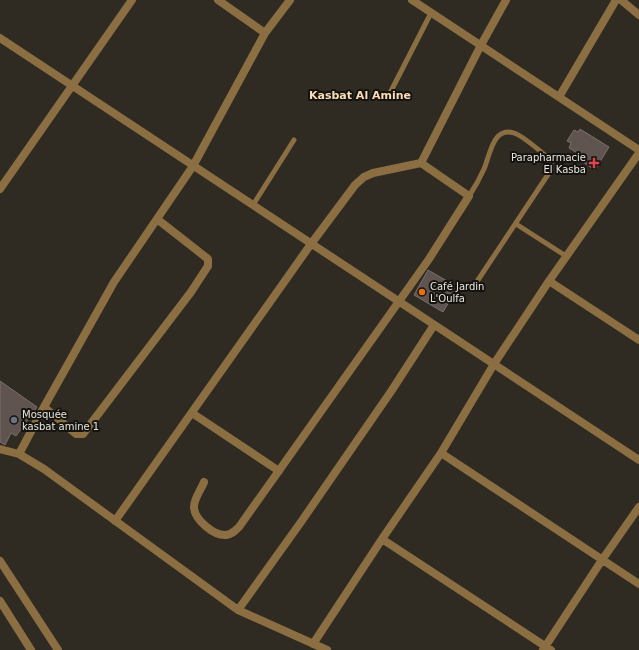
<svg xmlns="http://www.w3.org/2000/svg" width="639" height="650" font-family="'DejaVu Sans',sans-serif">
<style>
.building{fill:#605450;stroke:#7b6f6b}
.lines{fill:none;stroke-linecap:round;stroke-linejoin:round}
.lane{stroke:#8b6e41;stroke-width:5}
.street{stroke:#8b6e41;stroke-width:8}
.health-dot{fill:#e0444e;stroke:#15130f;stroke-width:1.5}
.food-dot{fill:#e8710a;stroke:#15130f;stroke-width:1.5}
.worship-dot{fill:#6b7280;stroke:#15130f;stroke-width:1.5}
.labels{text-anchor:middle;stroke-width:4;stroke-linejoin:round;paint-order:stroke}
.poi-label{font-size:10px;fill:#e8e5df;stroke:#15130f;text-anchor:start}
.neighbourhood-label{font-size:11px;font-weight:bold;fill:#faddb6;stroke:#15130f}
</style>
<rect width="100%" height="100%" fill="#2f2b22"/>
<path class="building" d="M580 129 609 147 595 170 577 158 579 154 569 148 571 143 567 141 574 130 578 132Z
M428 270 447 281 445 284 456 290 443 312 414 295Z
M0 381 37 407 16 436 11 433 5 445 0 442Z"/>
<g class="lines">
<path class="lane" d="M391 91 431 13
M469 196C475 187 480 178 484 169 490 155 493 126 514 133 523 136 539 150 547 157L551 162V170L478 280
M253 205 294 140
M516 224 566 256"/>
<path class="street" d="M218 0 265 33
M412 0 639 150
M621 0 639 15
M0 38 639 460
M559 97 616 0
M0 189 132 0
M549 281 639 340
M44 407 76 434H83L191 292 208 266V259L157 219
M192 413 279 471
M0 449 19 454 44 469 238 610 327 650
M441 453 639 584
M19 454 44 407 114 282 193 166 265 33 290 0
M204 482C201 490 193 500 194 508 195 520 214 536 226 535 232 534 235 531 239 527L429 259 469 196 421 163
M115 521 311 244 355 185 364 177 373 173 421 163 481 45 506 0
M382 539 551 650
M0 561 58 650
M0 601 31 650
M238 610 301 522 392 390 434 325
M313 644 382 539 441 453 494 364 549 281 639 153
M543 650 602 560 639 507"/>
</g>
<path class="health-dot" d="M592 157h4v4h4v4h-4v4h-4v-4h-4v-4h4z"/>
<circle class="food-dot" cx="422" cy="292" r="4"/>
<circle class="worship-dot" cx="14" cy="420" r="4"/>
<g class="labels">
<g class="poi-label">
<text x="586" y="161" text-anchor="end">Parapharmacie<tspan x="586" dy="12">El Kasba</tspan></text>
<text x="430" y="290">Café Jardin<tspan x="430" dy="12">L'Oulfa</tspan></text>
<text x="22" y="418">Mosquée<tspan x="22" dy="12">kasbat amine 1</tspan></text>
</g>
<g class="neighbourhood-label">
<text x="360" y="99">Kasbat Al Amine</text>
</g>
</g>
</svg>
